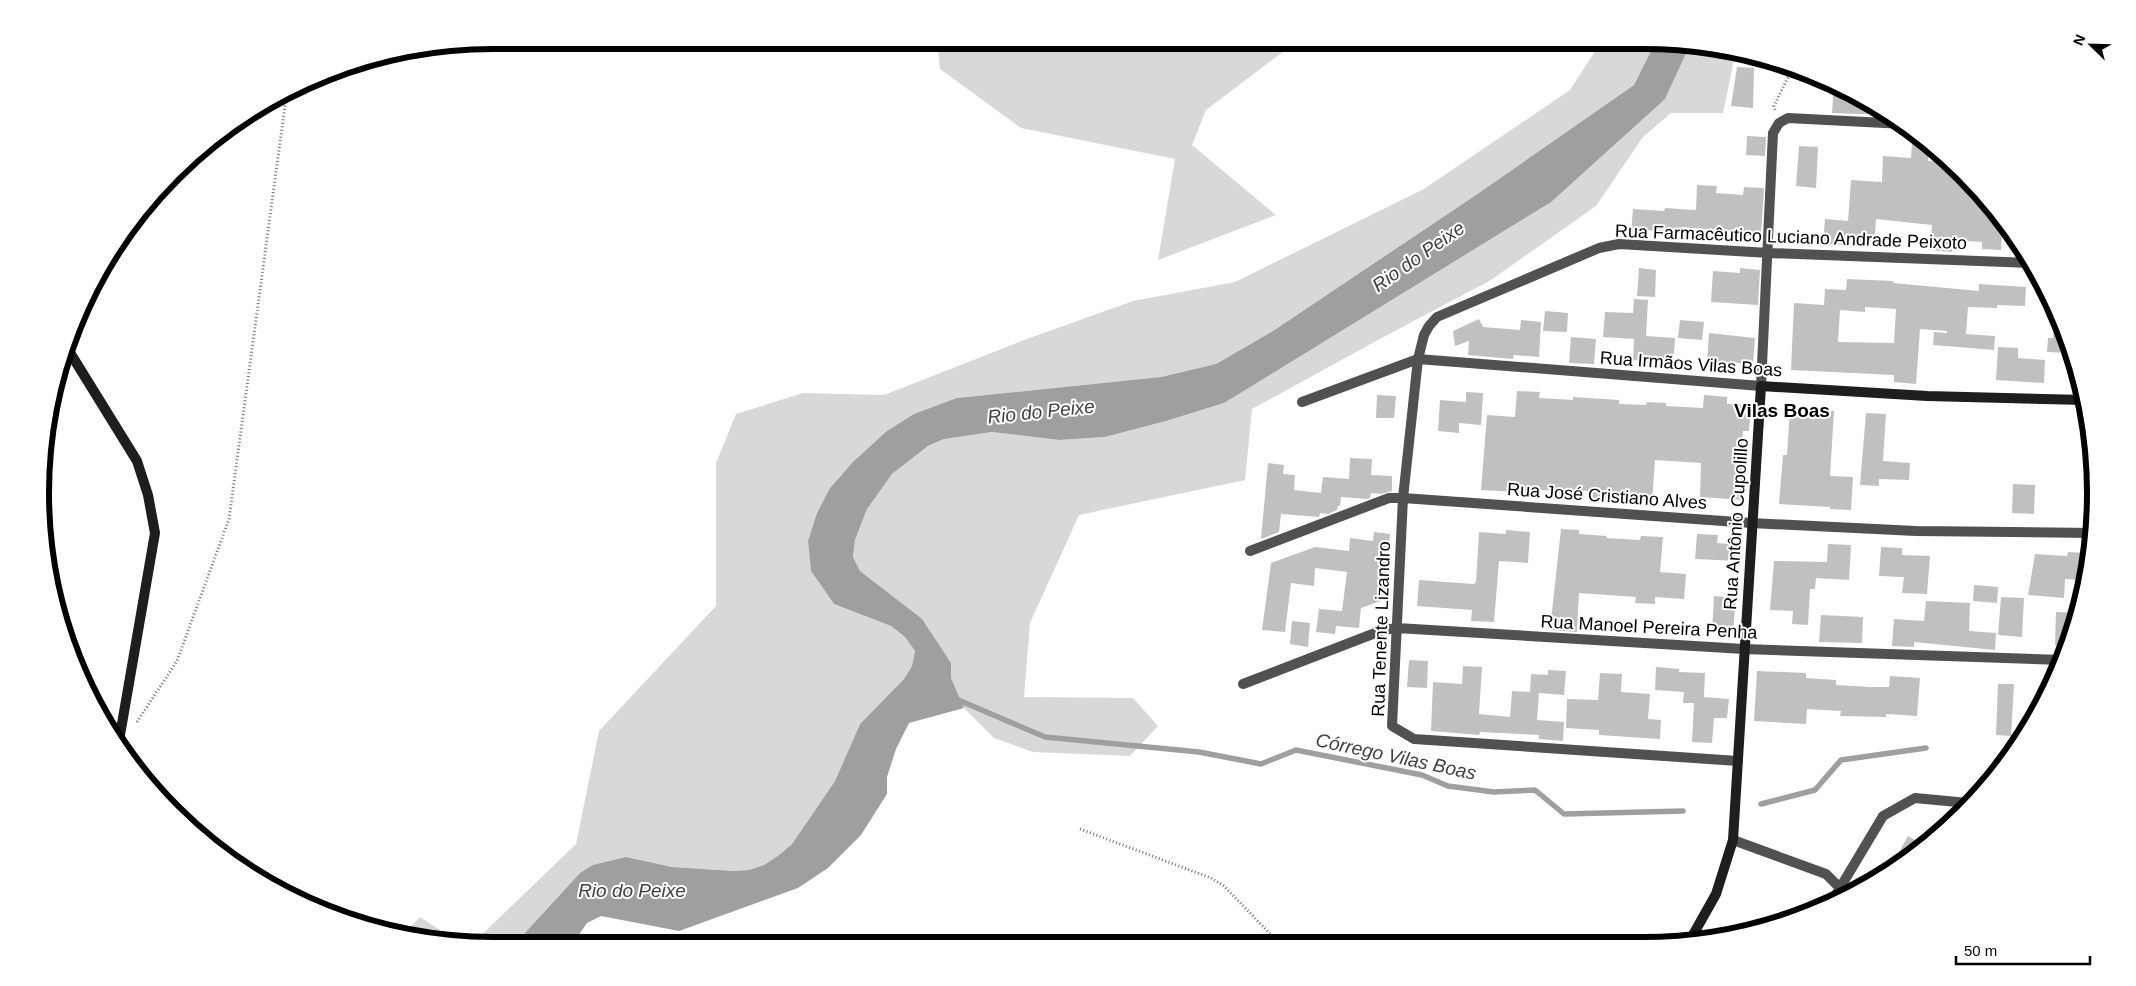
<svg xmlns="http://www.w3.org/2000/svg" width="2136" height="986" font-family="Helvetica,sans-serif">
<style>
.green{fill:#d8d8d8}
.water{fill:#9f9f9f}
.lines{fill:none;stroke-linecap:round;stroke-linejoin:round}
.stream{stroke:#9f9f9f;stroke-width:5.5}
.building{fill:#c0c0c0;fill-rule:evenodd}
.path{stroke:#737373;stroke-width:3;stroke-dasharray:1 2.5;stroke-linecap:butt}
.street{stroke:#515151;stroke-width:10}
.secondary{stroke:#1e1e1e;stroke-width:10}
.labels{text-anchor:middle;stroke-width:4;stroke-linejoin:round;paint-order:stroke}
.street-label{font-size:18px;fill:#000;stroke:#fff}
.water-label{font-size:19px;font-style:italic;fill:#404040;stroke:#fff}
.neighbourhood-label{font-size:19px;font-weight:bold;fill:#000;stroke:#fff}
.rim{fill:none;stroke:#000;stroke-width:6}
</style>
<rect width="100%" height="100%" fill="#fff"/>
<path class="green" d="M937 40H1294L1292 45 1206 110 1192 145 1276 215 1158 260 1175 159 1021 128 940 69Z
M1600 40 1656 41 1634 85 1476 195 1273 331 1216 364 1161 377 957 398 841 475 830 488 817 513 808 541 811 571 834 604 891 626 905 637 915 651 912 666 904 679 860 724 835 781 792 844 779 855 764 865 749 870 734 871 672 867 626 857 580 873 513 946 472 944 576 844 599 731 716 606V463L736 414 803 393 884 395 1027 339 1133 301 1235 282 1424 189 1570 90 1601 42Z
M1690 45 1736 50 1723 113H1671L1643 137 1596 206 1491 280 1378 340 1252 409 1245 480 1079 515 1030 623 1024 697 1133 698 1158 726 1130 756 1033 752 994 738 964 708 951 678V663L922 620 860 571 853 557 855 540 867 509 892 474 928 446 944 439 992 432 1059 440 1105 437 1166 421 1224 403 1665 99Z
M420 917 460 943 401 936Z"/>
<path class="water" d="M1656 41 1690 45 1665 99 1551 202 1224 403 1166 421 1105 437 1059 440 992 432 944 439 928 446 892 474 867 509 855 540 853 557 860 571 922 619 951 663V678L964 708 909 723 896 749 887 777V794L861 835 828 868 798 888 679 931 601 916 587 923 571 946H513L580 873 593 865 626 857 672 867 734 871 749 870 764 865 779 855 792 844 835 781 860 724 904 679 912 666 915 651 905 637 891 626 834 604 811 571 808 541 817 513 830 488 853 462 887 431 914 414 957 398 1161 377 1216 364 1273 331 1476 195 1634 85Z"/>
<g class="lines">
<path class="stream" d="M956 699 1045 737 1199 752 1261 764 1296 750 1422 775 1448 786 1494 792 1535 790 1564 814 1683 811
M1761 804 1815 790 1841 760 1926 748"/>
</g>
<path class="building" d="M1737 67 1754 68 1753 108 1731 106Z
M1834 84 1849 92 1893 115 1832 113Z
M1747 136 1766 137 1765 156 1746 155Z
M1912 143 1929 145 1928 161 1950 162 1963 172 2003 221 2001 250 1982 249V242L1952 240V252L1930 250 1932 225 1876 219 1874 246 1823 244 1825 219 1848 221 1851 180 1882 182 1883 156 1911 158Z
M1799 146 1818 147 1816 188 1796 186Z
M1697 185 1717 186 1716 193 1743 195 1744 187 1764 188 1761 234 1681 227V233L1646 230V233L1631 232 1633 209 1664 211 1665 208 1696 210Z
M1639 268 1656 270 1655 297 1637 296Z
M1740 268 1760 270 1758 305 1711 302 1713 271 1740 273Z
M1847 279 1894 281 1893 283 1979 291V284L2026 287 2025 306 1997 305V308L1968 307 1966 334 1995 336 1994 350 1933 345 1934 332 1947 333V331L1920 329 1916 384 1894 382V375L1791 370 1794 303 1824 305 1825 289 1846 290ZM1865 307 1896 309 1894 343 1838 342 1840 310 1865 312Z
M1634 299 1648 300 1646 336 1675 338 1673 366 1657 365V362L1633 360 1634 339 1603 337 1605 312 1633 313Z
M2055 307 2061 319 2072 353 2047 352 2048 338H2053Z
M1545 311 1568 313 1567 332 1543 331Z
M1479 319 1483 327 1520 330 1521 320 1541 322 1539 357 1514 355 1513 359 1468 355 1469 341 1455 346 1453 331Z
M1680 320 1704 322 1702 340 1678 338Z
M1709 333 1755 338 1753 364 1725 362V366L1707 365Z
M1571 337 1596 339 1594 364 1569 363Z
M1998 347 2018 348V358L2045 360 2044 383 1996 380Z
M1517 391 1540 392 1539 398 1573 400V397L1619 400V404L1646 405 1647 402 1666 403V406L1703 408 1704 395 1727 397V404L1751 405 1749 431H1743L1741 465H1746L1744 500 1700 497 1701 463 1655 460 1652 502 1591 499 1592 491 1533 490V493L1481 490 1487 415 1515 417Z
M1466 392 1483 393 1481 425 1459 423V433L1438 431 1440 400 1466 402Z
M1377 395 1396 396 1394 418H1376Z
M1790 409 1834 411 1830 476 1853 477 1851 510 1830 509V507L1779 504 1783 455H1787Z
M1866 413 1886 414 1883 461 1910 463 1909 480 1879 479V486L1860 485Z
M1350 458 1372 459 1371 475 1392 476V491L1381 494 1371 493 1370 498 1368 499 1341 497 1340 506H1338L1337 510 1328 514 1320 513 1319 517 1281 514 1279 532 1261 539 1268 463 1284 465 1283 474 1295 475 1294 490 1321 493 1323 477 1349 479Z
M2013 484 2035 485 2034 514 2012 513Z
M1561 529 1579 530V534L1607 536 1606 538 1640 540 1641 536 1663 537 1660 572 1686 574 1684 599 1655 597V604L1635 603 1636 597 1579 593 1577 632 1550 630Z
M1506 530 1530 532 1528 563 1499 561 1494 622 1471 621 1472 610 1417 606 1419 580 1474 584 1476 582 1479 532 1506 534Z
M1374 532 1390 534 1385 575 1389 573V598L1361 608 1359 628 1336 626 1335 634 1316 632 1319 609 1342 611 1347 572 1315 568 1314 586 1291 583 1285 632 1262 630 1271 563 1315 547 1349 551 1350 538 1373 541Z
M1697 534 1718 535 1717 543 1740 545 1739 561 1695 559Z
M1828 544 1851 545 1849 580 1816 578 1815 589H1810L1808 625 1792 624 1793 611 1770 610 1774 561 1827 562Z
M1881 547 1902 548V555L1930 556 1927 594 1902 593 1904 577 1879 576Z
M2068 552 2086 553 2084 580 2065 579 2064 598 2028 595 2035 554 2067 556Z
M1974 585 1998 587 1997 603 1973 601Z
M1714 596 1736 598 1733 633 1712 632Z
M2001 597 2024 598 2022 637 1998 635Z
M1926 601 1970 603 1969 631 1996 633 1995 650 1914 642V647L1892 646 1894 619 1924 621Z
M2056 612 2078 613 2068 646 2055 645Z
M1821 615 1863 617 1862 643 1819 642Z
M1292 621 1310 623 1308 647 1290 644Z
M1409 660 1428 661 1427 688 1407 687Z
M1463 666 1482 667 1479 714 1510 717 1512 691 1530 692 1531 674 1548 675V670L1566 671 1564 695 1539 693 1537 720 1564 722 1563 741 1539 739V735L1480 732 1479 735 1431 731 1433 682 1462 684Z
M1656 667 1679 669V672L1705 673 1704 697 1729 699 1727 718H1714L1712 743 1692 742 1694 703H1683L1684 692 1655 690Z
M1757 671 1806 673V678L1836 680V685L1870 687H1889L1890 676 1920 678 1917 716 1886 714V717L1840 716 1841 711 1807 709 1806 724 1754 721Z
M1600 673 1622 674 1621 692 1650 694 1648 719 1661 720 1660 739 1599 735V730L1566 728 1567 699 1598 700Z
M1998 684H2014L2011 736 1996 735Z
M1908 836 1926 846 1919 852 1889 870Z"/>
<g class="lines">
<path class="path" d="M1775 110 1774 106 1793 67
M137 722 177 661 229 519 287 91
M1080 829 1211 878 1224 886 1279 943"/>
<path class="street" d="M1302 402 1418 359 1761 386 1773 133 1779 123 1788 118 1904 124
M1250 551 1389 498H1403L1751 523 1916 531 2092 533
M1243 684 1383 630 1397 628 1744 649 2063 660
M1738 761 1414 739 1392 726 1403 498 1418 359 1424 335 1429 326 1437 317 1599 248 1619 244 1769 253 2031 263
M1733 840 1826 874 1840 888 1848 893
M1831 903 1883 816 1915 798 1968 803"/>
<path class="secondary" d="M69 351 137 461 148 495 155 533 119 741
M1689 942 1716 894 1733 840 1761 386 1927 396 2086 400"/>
</g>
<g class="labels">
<g class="street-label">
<text transform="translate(1791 237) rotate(2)" y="6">Rua Farmacêutico Luciano Andrade Peixoto</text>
<text transform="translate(1691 364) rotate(4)" y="6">Rua Irmãos Vilas Boas</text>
<text transform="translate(1607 496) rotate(4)" y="6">Rua José Cristiano Alves</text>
<text transform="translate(1736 524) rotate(-86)" y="6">Rua Antônio Cupolillo</text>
<text transform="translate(1649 627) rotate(3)" y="6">Rua Manoel Pereira Penha</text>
<text transform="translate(1381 629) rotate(-88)" y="6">Rua Tenente Lizandro</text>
</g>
<g class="water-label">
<text transform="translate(1418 256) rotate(-35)" y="7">Rio do Peixe</text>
<text transform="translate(1041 411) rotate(-6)" y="7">Rio do Peixe</text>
<text transform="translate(1396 756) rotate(12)" y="7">Córrego Vilas Boas</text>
<text x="632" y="897">Rio do Peixe</text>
</g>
<g class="neighbourhood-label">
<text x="1782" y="417">Vilas Boas</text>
</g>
</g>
<path d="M0 0H2136V986H0ZM493 49H1643A444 444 0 0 1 2087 493V493A444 444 0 0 1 1643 937H493A444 444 0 0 1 49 493V493A444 444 0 0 1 493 49Z" fill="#fff" fill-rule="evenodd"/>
<path class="rim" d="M493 49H1643A444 444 0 0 1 2087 493V493A444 444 0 0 1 1643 937H493A444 444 0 0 1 49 493V493A444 444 0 0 1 493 49Z"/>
<g transform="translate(2091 45) rotate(293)" stroke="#ffffff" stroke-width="4" paint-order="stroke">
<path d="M0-4L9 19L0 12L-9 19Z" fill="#000000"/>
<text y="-8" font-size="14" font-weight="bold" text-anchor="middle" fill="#000000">N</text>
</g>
<path d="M1956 956v8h134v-8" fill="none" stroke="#000000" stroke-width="2.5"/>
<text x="1964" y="956" font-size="15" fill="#000000" stroke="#ffffff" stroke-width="4" paint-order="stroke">50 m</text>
</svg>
